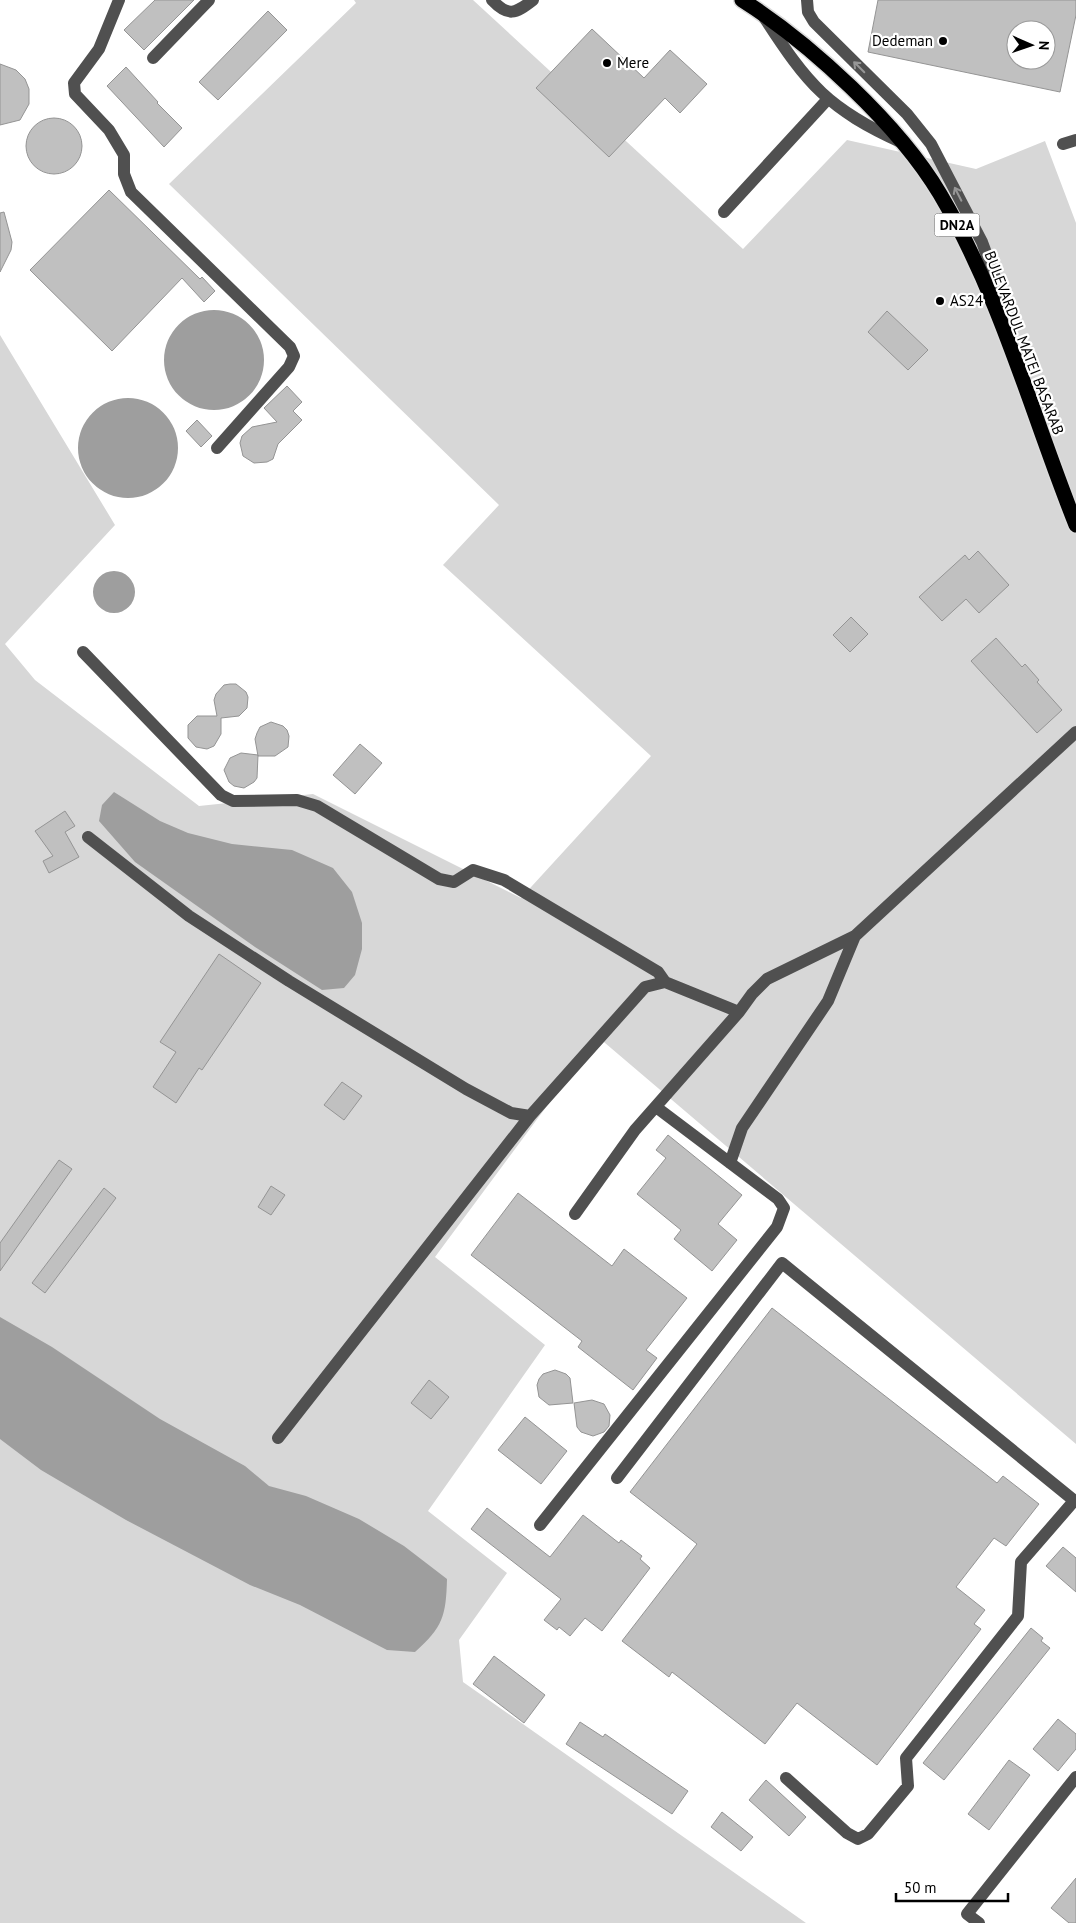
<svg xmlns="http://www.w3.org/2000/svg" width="1076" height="1923" font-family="'PT Sans',sans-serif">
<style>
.green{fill:#d7d7d7}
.water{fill:#9e9e9e}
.building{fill:#c0c0c0;stroke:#949494;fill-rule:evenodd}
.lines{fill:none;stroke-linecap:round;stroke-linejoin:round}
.highway-casing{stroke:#dbdbdb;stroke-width:18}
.minor{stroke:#505050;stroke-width:12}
.highway{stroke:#000;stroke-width:15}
.oneway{stroke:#969696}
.poi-dot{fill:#000;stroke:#fff;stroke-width:2}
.labels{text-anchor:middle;stroke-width:4.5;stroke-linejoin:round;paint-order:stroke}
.shield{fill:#fff;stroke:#4c4c4c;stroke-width:1}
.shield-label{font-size:14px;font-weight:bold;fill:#000}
.poi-label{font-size:15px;fill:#000;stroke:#fff;text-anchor:start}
.street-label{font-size:15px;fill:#000;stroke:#fff}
</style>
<rect width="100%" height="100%" fill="#fff"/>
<path class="green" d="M354 0H473L743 249 847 140 976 169 1045 141 1076 223V1444L598 1037 435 1257 545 1345 428 1511 507 1573 459 1640 463 1682 806 1923H0V335L115 525 5 644 35 680 199 806 313 794 521 898 651 756 443 565 499 505 169 184 356 3Z"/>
<path class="water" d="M164 360a50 50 0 1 1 100 0a50 50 0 1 1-100 0Z
M78 448a50 50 0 1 1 100 0a50 50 0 1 1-100 0Z
M93 592a21 21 0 1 1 42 0a21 21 0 1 1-42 0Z
M114 792 160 821 188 833 232 844 292 850 333 868 352 892 362 923V949L355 975 344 988 322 990 255 947 135 862 99 821 102 805Z
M0 1317 52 1347 160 1419 245 1466 269 1486 306 1496 359 1519 404 1546 447 1579C446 1616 443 1627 415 1652L387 1650 300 1605 250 1585 126 1520 41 1470 0 1439Z"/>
<path class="building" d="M155 0H194L144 50 124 30Z
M878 0H1076V15L1060 92 868 52ZM1016 30H1046V60H1016Z
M268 11 287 30 218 100 199 82Z
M592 29 644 78 670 50 707 84 680 113 665 98 609 157 536 88Z
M0 64 16 70 25 79 29 89V104L20 120 0 125Z
M126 67 158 102 157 103 182 128 164 147 107 86Z
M26 146a28 28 0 1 1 56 0a28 28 0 1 1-56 0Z
M109 190 200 279 202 277 215 291 204 302 182 278 112 351 30 270Z
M4 212 12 242 11 250 0 272V213Z
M887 311 928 350 908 370 868 332Z
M287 386 302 402 293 411 302 420 278 444 273 459 267 462 254 463 243 456 240 443 242 436 252 427 277 422 264 408Z
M197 420 212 436 201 447 186 431Z
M978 551 1009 585 979 613 966 599 942 621 919 597 965 555 969 560Z
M851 617 868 634 850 652 833 635Z
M996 638 1022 667 1025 664 1039 680 1037 682 1062 710 1037 733 971 661Z
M230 684H236L246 692 248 697 247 708 239 716 221 718V734L214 746 207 749 196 747 188 738V725L197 716H217L214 700 216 694 224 685Z
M271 722 283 726 287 730 289 736 288 747 275 756H258L255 739 257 733 260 727Z
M360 744 382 763 355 794 333 775Z
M241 753 258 755 257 778 254 782 244 788 234 786 229 782 224 770 230 758Z
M65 811 75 826 65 832 79 857 49 873 43 861 53 856 35 831Z
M219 954 261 983 202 1070 199 1068 176 1103 153 1087 176 1052 160 1042Z
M342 1082 362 1096 344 1120 324 1105Z
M668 1135 742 1195 718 1224 737 1240 712 1271 674 1239 681 1230 637 1194 666 1158 656 1150Z
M59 1160 72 1169 0 1271V1243Z
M271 1186 285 1195 271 1215 258 1207Z
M104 1188 116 1198 45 1293 32 1283Z
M518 1193 612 1266 624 1249 687 1298 646 1350 657 1358 633 1390 578 1347 582 1341 471 1255Z
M772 1308 997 1483 1003 1476 1039 1504 1006 1546 994 1538 956 1587 985 1610 974 1624 981 1629 877 1765 797 1703 765 1744 672 1672 669 1677 622 1641 697 1544 630 1492Z
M555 1370 566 1374 570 1378 573 1403 549 1405 539 1397 537 1385 539 1379 543 1374Z
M429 1380 449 1397 431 1419 411 1403Z
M592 1400 604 1404 610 1415 609 1426 604 1432 593 1436 581 1432 577 1427 574 1403Z
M525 1417 567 1451 541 1484 498 1450Z
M487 1508 550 1557 583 1515 619 1543 621 1540 642 1556 640 1559 650 1568 602 1631 585 1618 570 1636 559 1627 557 1630 544 1620 561 1599 471 1529Z
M1063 1547 1076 1558V1592L1046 1566Z
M1031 1628 1043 1638 1041 1641 1050 1648 944 1780 923 1763Z
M494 1656 545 1695 524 1723 473 1684Z
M1058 1719 1076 1734V1749L1058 1771 1033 1749Z
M580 1722 603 1737 605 1734 688 1791 672 1814 566 1744Z
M1009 1760 1030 1775 989 1830 968 1814Z
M766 1780 806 1817 789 1836 749 1800Z
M722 1812 753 1837 741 1851 711 1827Z
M1076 1878V1923H1069L1051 1908Z"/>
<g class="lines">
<g class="highway-casing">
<path id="highway" d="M742 0C810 43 899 125 940 194 1001 297 1032 415 1076 525"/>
</g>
<path class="minor" d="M119 0 99 49 74 83 75 94 109 130 124 155V174L131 192 290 347 294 356 289 367 217 448
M492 0C508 17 515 14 533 0
M807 0 808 12 814 22 907 114 931 144 982 242 996 280 999 309
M764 17C808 85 828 109 903 143
M153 58 209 0
M1063 144 1076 140
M724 212 827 100
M83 652 221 795 233 801 297 800 317 806 439 879 454 882 473 870 504 880 658 972 665 982
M88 837 189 916 289 981 466 1089 511 1113 530 1116
M730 1163 742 1128 828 1001 855 936
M575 1214 635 1130 739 1012 752 994 767 979 855 936 1076 732
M278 1438 530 1116 645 987 665 982 739 1012
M617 1478 782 1263 1076 1502
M540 1525 777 1227 784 1208 778 1199 656 1107
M786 1778 847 1833 858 1839 868 1834 908 1786 906 1758 1018 1616 1021 1562 1074 1501
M979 1923 967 1914 1076 1777"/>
<use href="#highway" class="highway"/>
</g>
<defs><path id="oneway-shaft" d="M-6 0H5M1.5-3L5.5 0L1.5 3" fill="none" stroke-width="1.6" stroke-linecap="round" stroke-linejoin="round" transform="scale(1.25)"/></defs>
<g class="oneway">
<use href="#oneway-shaft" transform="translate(859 67) rotate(-135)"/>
<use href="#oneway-shaft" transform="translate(958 194) rotate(-117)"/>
</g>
<g class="poi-dot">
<circle cx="943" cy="41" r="5"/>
<circle cx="607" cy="63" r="5"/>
<circle cx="940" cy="301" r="5"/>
</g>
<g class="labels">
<rect class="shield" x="934.5" y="213.5" width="45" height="23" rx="4"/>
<g class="shield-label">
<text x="957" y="230">DN2A</text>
</g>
<g class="poi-label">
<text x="933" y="46" text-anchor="end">Dedeman</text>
<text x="617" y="68">Mere</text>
<text x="950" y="306">AS24</text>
</g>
<g class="street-label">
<text transform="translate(1024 343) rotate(69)" y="5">BULEVARDUL MATEI BASARAB</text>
</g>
</g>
<g transform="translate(1031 45) rotate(92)"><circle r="24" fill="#ffffff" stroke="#999999"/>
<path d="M0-4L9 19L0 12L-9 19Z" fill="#000000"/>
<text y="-8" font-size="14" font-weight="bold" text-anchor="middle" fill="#000000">N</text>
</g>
<path d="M896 1893v8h112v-8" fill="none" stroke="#000000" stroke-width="2.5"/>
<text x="904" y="1893" font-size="15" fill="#000000" stroke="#ffffff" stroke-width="4" paint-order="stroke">50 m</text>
</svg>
